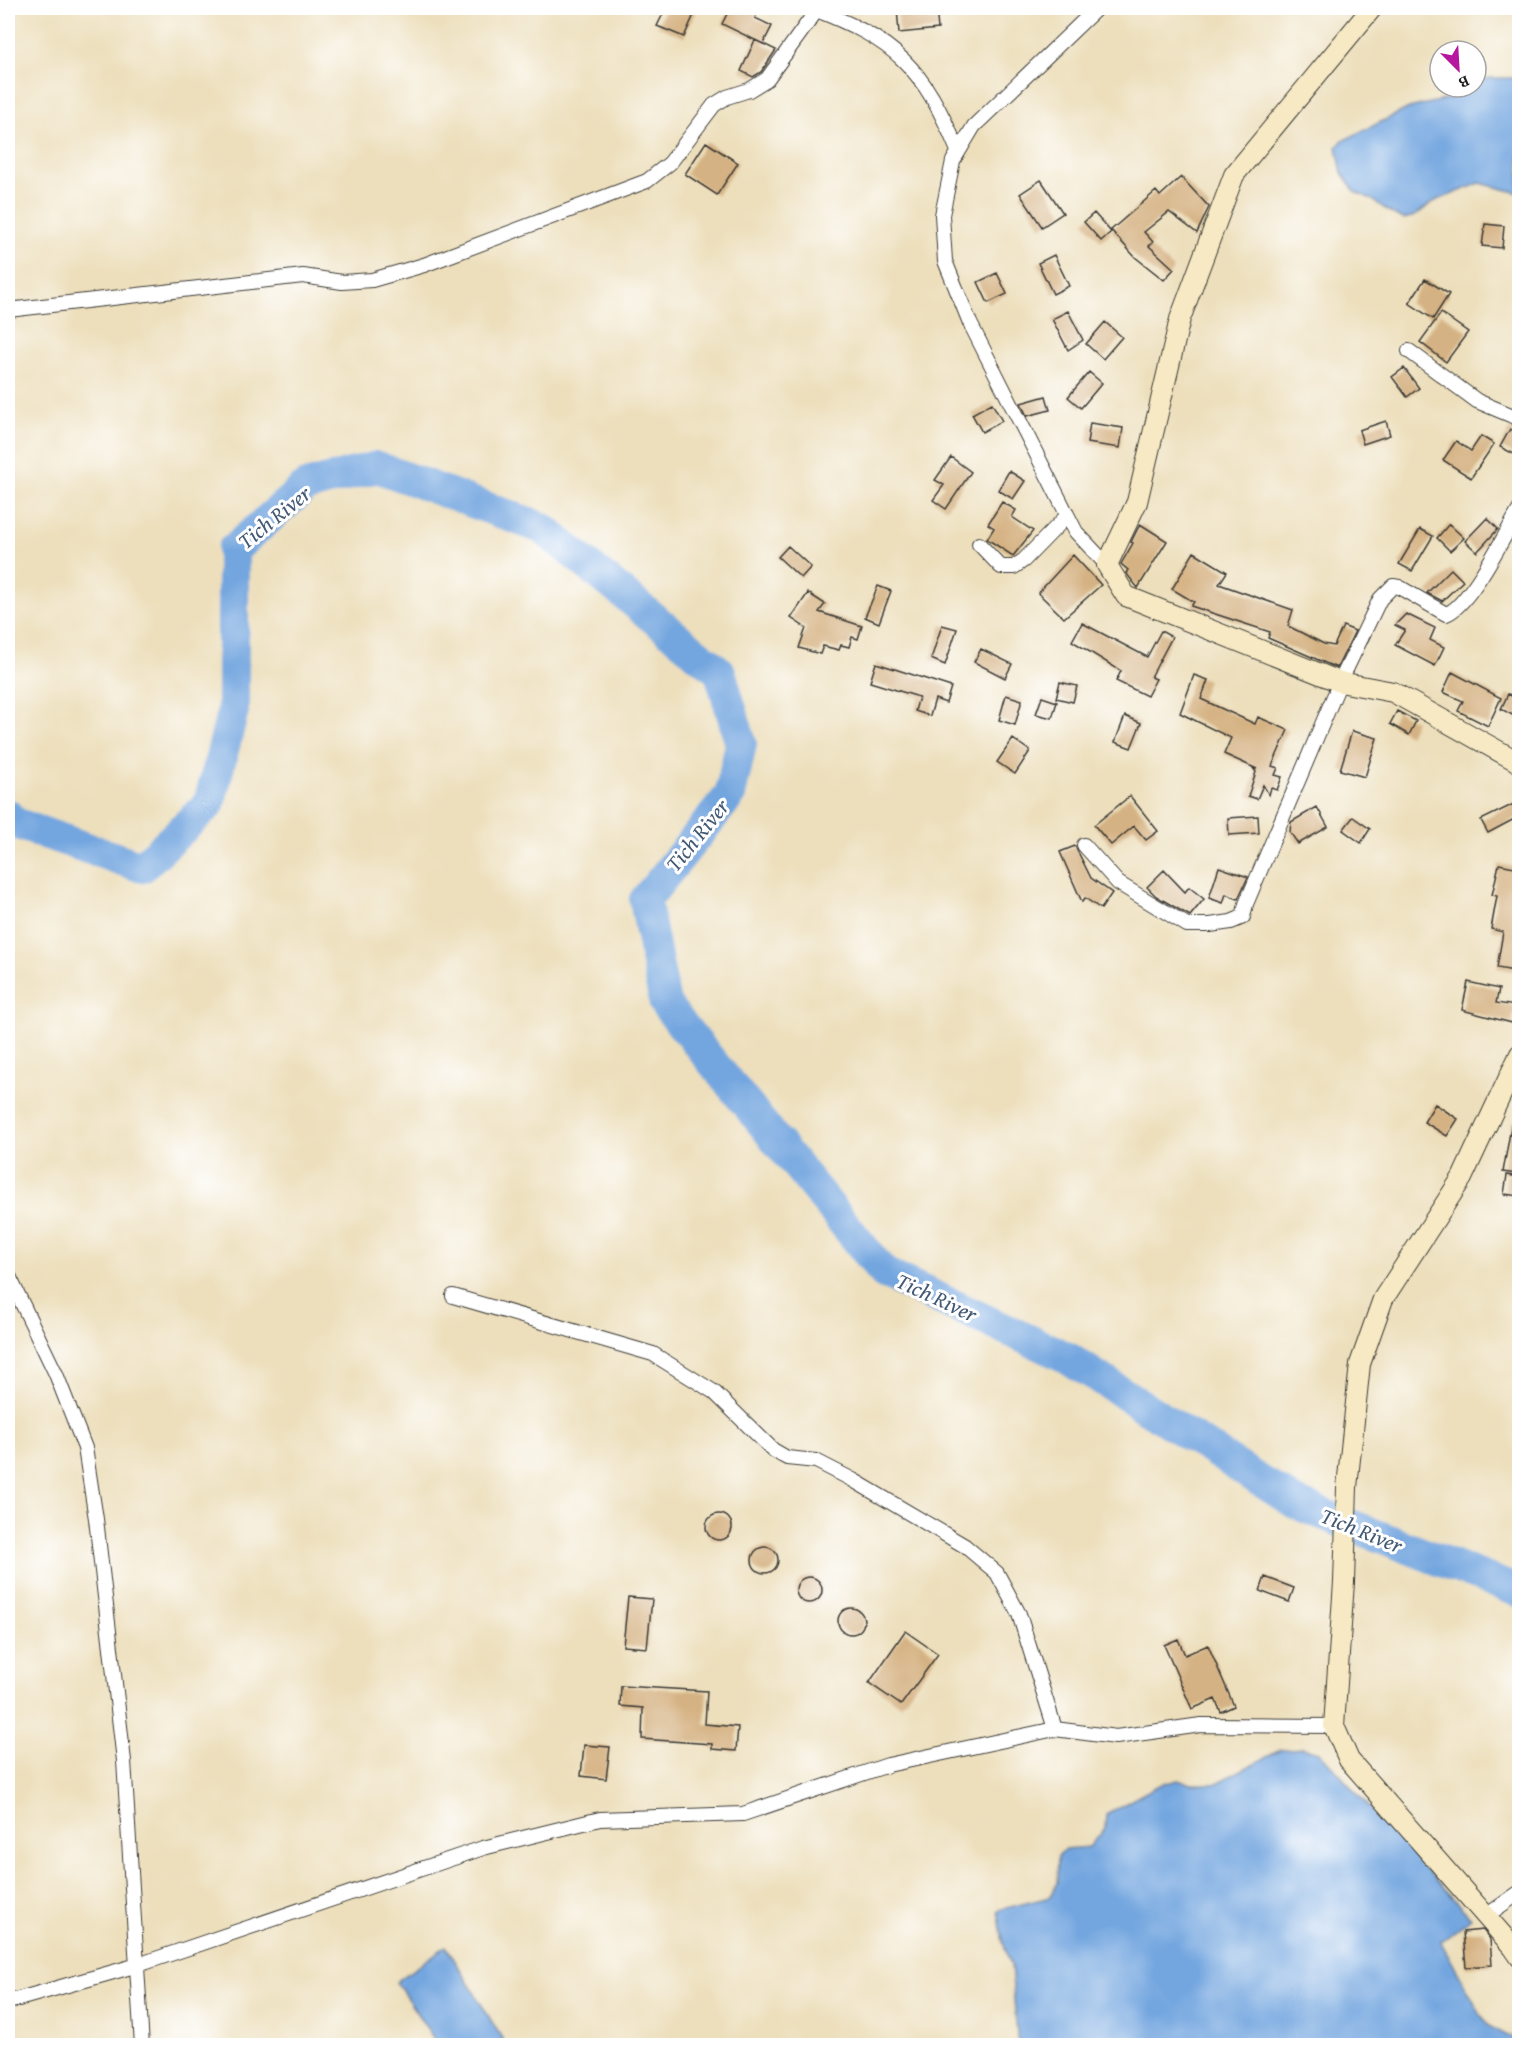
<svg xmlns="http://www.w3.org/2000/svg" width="1527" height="2053" font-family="'Gentium Book Plus',serif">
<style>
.water{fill:#73a6df;stroke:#48617e;stroke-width:1.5}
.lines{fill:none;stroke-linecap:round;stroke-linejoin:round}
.river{stroke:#73a6df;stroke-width:32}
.building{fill:#d5b283}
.street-casing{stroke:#3b3934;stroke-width:16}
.secondary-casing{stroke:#3b3934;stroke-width:22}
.street{stroke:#fff;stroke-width:14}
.secondary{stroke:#f6e9c3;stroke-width:20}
.labels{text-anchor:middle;stroke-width:6;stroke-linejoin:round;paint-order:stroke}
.water-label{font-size:22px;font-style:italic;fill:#435a74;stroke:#fff}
</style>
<rect width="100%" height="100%" fill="#fff"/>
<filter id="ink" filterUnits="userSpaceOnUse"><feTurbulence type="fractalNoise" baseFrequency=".0167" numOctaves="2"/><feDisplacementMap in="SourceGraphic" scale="12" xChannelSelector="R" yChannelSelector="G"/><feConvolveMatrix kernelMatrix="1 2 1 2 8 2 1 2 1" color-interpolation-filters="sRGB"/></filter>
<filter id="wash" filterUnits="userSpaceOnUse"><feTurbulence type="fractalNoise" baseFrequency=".008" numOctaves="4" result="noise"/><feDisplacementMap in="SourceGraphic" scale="24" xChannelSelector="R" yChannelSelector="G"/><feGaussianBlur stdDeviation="1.35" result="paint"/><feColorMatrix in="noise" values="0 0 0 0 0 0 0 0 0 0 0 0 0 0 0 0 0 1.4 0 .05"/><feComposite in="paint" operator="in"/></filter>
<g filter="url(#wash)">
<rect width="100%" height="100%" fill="#eddfbc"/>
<path class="water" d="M1490 78H1517L1516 94 1520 95 1519 193 1480 183 1433 202 1415 216 1404 219C1385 213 1375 197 1356 193L1342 173 1337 147 1342 141 1409 108 1451 98 1466 87H1476V81Z
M1302 1748 1319 1752 1471 1918 1441 1942 1487 2025 1514 2039 1519 2045H1018L1011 1965 1003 1942 998 1910 1050 1897 1057 1883 1058 1856 1065 1849 1089 1847 1105 1829 1106 1814 1159 1785 1178 1780 1191 1784H1215L1280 1750Z
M446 1946 506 2045H438L396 1982Z"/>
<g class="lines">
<path class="river" d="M8 815 12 822 142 867 209 804 233 711V550L306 486 377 467 542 528 720 672 741 744 730 795 645 900 665 1004 884 1273 1068 1358 1295 1503 1520 1592"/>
</g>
<g id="blocks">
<path class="building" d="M666 8H697L684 37 657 26Z
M730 8H760L755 18 772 26 763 44 722 24Z
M911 8H936L938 29 899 33 897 9Z
M755 40 776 50 761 72 753 77 741 71Z
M706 142 738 163 717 195 685 174Z
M1181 177 1209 207 1197 233 1169 212 1144 232 1153 242 1149 246 1174 269 1164 280 1135 257 1111 230 1156 191 1160 196Z
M1041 180 1063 213 1042 227 1020 194Z
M1094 213 1111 232 1101 241 1084 222Z
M1485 224 1504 226 1502 248 1482 246Z
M1054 255 1069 286 1053 294 1038 263Z
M997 273 1007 294 988 303 978 282Z
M1425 279 1449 294 1433 319 1409 303Z
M1068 311 1083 340 1068 350 1052 319Z
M1441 313 1468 332 1446 362 1420 342Z
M1105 322 1122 337 1103 359 1086 344Z
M1404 368 1419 388 1407 397 1392 377Z
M1089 372 1102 383 1081 408 1068 397Z
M1046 396 1050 410 1027 416 1021 403Z
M992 403 1002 421 982 432 972 414Z
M1386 421 1390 435 1363 444 1359 430Z
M1090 423 1123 428 1120 448 1087 443Z
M1510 429 1520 434V457L1500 447Z
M1481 436 1494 444 1471 478 1443 460 1456 441 1471 451Z
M951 457 971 472 946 509 933 500 944 485 935 480Z
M1009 471 1025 481 1013 499 998 490Z
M1002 502 1016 510 1012 517 1033 531 1013 556 987 539 994 528 988 524Z
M1487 518 1498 529 1477 552 1465 541Z
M1140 524 1167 541 1138 588 1126 573 1128 570 1121 564 1133 543 1131 542Z
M1449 524 1464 538 1450 551 1437 538Z
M1420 529 1433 536 1412 571 1399 564Z
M788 546 811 567 801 578 778 557Z
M1194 552 1227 572 1219 584 1293 610 1288 626 1324 644 1334 646 1343 626 1355 631 1337 668 1268 638 1270 632 1191 606 1194 602 1172 589Z
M1073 555 1101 585 1064 618 1038 593Z
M1451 569 1463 581 1442 601 1427 593Z
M878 586 891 591 879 623 865 617Z
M808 593 825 604 819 612 862 626 858 639 852 637 849 647 841 645 839 650 823 646 820 654 799 648 806 628 791 618Z
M1406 614 1435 628 1430 640 1444 647 1435 666 1395 645 1405 630 1395 625Z
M1082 623 1147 657 1161 631 1172 637 1151 677 1156 679 1147 696 1116 681 1121 671 1072 641Z
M942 625 957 629 945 665 931 659Z
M981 649 1012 664 1005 678 974 662Z
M876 663 951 687 946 703 935 699 930 716 915 711 919 697 870 682Z
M1452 672 1501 698 1488 726 1458 711 1463 701 1443 692Z
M1194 675 1208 680 1201 699 1255 724 1258 717 1288 730 1272 766 1278 768 1275 775 1282 777 1277 790 1271 788 1269 795 1263 785 1257 799 1248 796 1256 772 1253 768 1257 769 1224 754 1231 738 1180 713Z
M1060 682 1077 686 1073 702 1056 698Z
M1508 694 1520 700V719L1501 709Z
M1006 695 1022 700 1015 725 999 720Z
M1042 697 1057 702 1052 718 1036 714Z
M1397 711 1416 721 1409 735 1390 724Z
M1125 716 1141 723 1131 748 1115 742Z
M1352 731 1377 738 1365 777 1340 770Z
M1013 739 1030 751 1015 774 997 762Z
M1130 796 1158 831 1146 840 1134 826 1111 845 1094 825Z
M1520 801V816L1488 833 1481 820Z
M1317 807 1328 827 1298 844 1290 832 1291 822Z
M1258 816 1259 833 1229 835 1228 818Z
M1353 817 1370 829 1361 843 1343 830Z
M1075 846 1091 878 1112 893 1101 909 1085 898 1082 902 1060 852Z
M1499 864 1520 868V972L1497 968 1503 932 1491 929 1497 896 1492 895Z
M1219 867 1248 877 1238 899 1226 894 1223 903 1209 898Z
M1164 870 1185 892 1189 887 1204 899 1190 916 1156 896 1147 887Z
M1468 982 1499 989 1496 1003 1516 1006 1512 1023 1462 1010Z
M1435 1104 1458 1119 1447 1136 1424 1122Z
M1512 1121H1520L1517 1174 1503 1172Z
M1507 1175 1520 1177V1196L1504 1194Z
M706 1527a13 13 0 1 1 26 0a13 13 0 1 1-26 0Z
M752 1560a13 13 0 1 1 26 0a13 13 0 1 1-26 0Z
M1265 1577 1294 1588 1289 1602 1260 1591Z
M796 1590a13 13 0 1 1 26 0a13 13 0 1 1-26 0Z
M628 1597 652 1599 647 1648 623 1646Z
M838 1621a13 13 0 1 1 26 0a13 13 0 1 1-26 0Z
M905 1631 938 1654 901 1705 869 1683Z
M1178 1639 1185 1655 1208 1645 1234 1706 1221 1712 1215 1699 1192 1709 1164 1645Z
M621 1686 707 1691 705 1724 738 1727 736 1751 712 1749V1744L642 1739 643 1708 620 1706Z
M584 1745 610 1747 606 1779 581 1776Z
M1483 1930 1490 1939 1492 1965 1466 1967 1463 1932Z"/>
</g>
</g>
<g filter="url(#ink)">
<use href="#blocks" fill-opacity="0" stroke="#3b3934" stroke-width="1.5"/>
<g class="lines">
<g class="street-casing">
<path id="street" d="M811 8C896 40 923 67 958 151
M1097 8 974 126 953 161 942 215 945 261 970 323 1076 532 1107 565
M8 310 303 276 342 282 372 280 424 265 647 181 670 163 714 105 727 97 749 90 767 79 817 10
M1409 351 1477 401 1520 419
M979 544 1001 567H1014L1024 560 1067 516
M1084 845 1118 883 1187 925H1210L1231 922 1243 917 1246 904 1340 682 1380 599 1393 586 1399 587 1446 614C1469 607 1506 532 1520 509
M8 1274 56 1374 85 1448 96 1519 124 1761 142 2046
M453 1296 653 1354 714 1392 773 1450 787 1458 816 1461 853 1480 965 1546 997 1573 1019 1614 1055 1729
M1486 1916 1520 1892
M8 2002 138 1965 483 1848 600 1819 743 1814 888 1765 1055 1729 1116 1737 1201 1725 1334 1726"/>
</g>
<g class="secondary-casing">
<path id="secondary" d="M1372 8 1234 175 1180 319 1137 502 1107 565 1126 596 1340 682 1393 692 1520 763
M1520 1054 1462 1178 1383 1299 1360 1364 1347 1487 1344 1582 1334 1726 1349 1760 1513 1947 1520 1957"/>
</g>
<use href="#street" class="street"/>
<use href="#secondary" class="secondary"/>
</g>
</g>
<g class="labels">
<g class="water-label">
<text transform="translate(274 517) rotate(-39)" y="8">Tich River</text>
<text transform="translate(697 835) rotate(-51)" y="8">Tich River</text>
<text transform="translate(937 1297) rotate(25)" y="8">Tich River</text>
<text transform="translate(1362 1530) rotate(22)" y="8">Tich River</text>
</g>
</g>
<rect width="1527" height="2053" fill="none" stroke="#fff" stroke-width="30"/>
<g transform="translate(1458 69) rotate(156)"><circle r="28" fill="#ffffff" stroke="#a4a4a4" stroke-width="1.5"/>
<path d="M0-4.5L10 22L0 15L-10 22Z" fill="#b5179e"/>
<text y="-9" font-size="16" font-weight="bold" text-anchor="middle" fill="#1c1c1c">B</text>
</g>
</svg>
